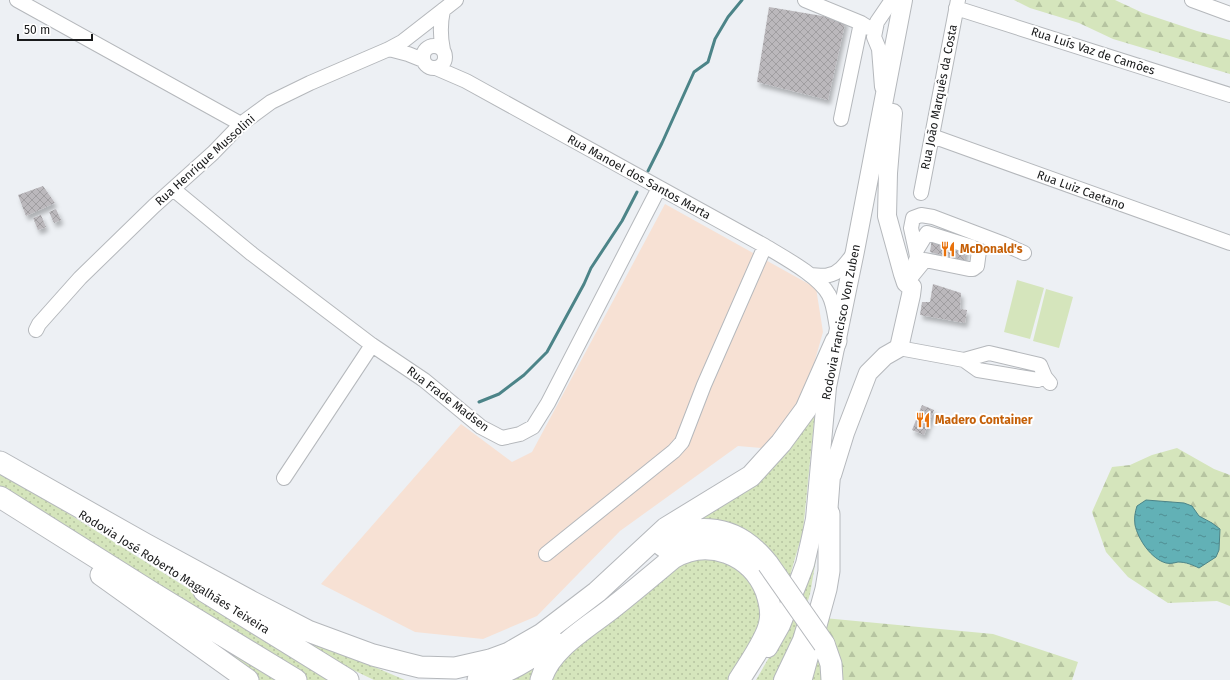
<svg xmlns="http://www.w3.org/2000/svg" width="1230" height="680" font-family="'Fira Sans',sans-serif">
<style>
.industrial{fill:#f7e1d4}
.grass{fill:url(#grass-dots)}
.forest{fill:url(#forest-firs)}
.garden{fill:#d5e5bc}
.water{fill:url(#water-ripples);stroke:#4c8488}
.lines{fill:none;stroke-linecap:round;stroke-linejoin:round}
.stream{stroke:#4c8488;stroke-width:3}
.building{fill:url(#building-cross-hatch);filter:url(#shadow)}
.minor-casing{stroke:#b5b8bc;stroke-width:16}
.major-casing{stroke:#b5b8bc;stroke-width:20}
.highway-casing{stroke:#b5b8bc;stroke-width:23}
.minor{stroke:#fff;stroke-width:14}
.major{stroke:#fff;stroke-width:18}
.highway{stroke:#fff;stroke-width:21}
.highway-bridge-casing{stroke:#b5b8bc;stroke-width:23;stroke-linecap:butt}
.highway-bridge{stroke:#fff;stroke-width:21}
.labels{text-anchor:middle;stroke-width:4;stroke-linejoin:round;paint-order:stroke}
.street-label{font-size:12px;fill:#191a1b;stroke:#fff}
.food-label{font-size:12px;font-weight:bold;fill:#c56008;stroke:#fff;text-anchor:start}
</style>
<defs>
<pattern id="grass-dots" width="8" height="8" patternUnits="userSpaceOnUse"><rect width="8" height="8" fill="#d5e5bc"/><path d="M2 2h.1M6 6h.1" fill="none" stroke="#b6c4a1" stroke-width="1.8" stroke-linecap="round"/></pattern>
<pattern id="forest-firs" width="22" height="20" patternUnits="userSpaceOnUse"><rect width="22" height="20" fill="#d5e5bc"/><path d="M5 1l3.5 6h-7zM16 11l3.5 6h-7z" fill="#b6c4a1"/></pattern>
<pattern id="water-ripples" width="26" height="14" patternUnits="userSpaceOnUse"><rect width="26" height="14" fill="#62b1b6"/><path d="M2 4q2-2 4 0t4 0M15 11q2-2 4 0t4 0" fill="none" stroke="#508f93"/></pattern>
<pattern id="building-cross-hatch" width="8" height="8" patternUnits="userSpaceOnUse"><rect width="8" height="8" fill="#bbb8bc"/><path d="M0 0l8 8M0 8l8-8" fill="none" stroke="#a09ea1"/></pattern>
<filter id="shadow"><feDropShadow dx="2.5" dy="4.5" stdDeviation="2" flood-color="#0004"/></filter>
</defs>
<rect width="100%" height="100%" fill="#edf0f4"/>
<path class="industrial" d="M665 204 816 288 823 332 803 402 771 449 738 446 620 531 537 616 483 639 415 632 321 584 461 424 512 462 532 452Z"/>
<path class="grass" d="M815 412 803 531 789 579 691 518Z
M0 471 311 665 337 680H307L266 655 0 489Z
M819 542 810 594 798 632 775 680H756L782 635Z
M714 554 752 576 765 616 730 680H548L553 667 680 560Z
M277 624 330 648 405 680H374L347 667 314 647Z
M206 637 273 679 284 680H256Z
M815 646 826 680H806Z
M547 653 536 680H500Z"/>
<path class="forest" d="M1014 0H1115L1143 13 1197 31 1230 40V74L1113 39 1079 23 1030 8Z
M1177 448 1214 469 1230 475V606L1217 601 1168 603 1128 577 1106 552 1092 512 1112 467 1130 465 1152 455Z
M824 618 993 634 1078 662 1072 680H837L820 625Z"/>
<path class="garden" d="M1017 280 1044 288 1030 339 1004 332Z
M1046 289 1073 297 1059 348 1033 341Z"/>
<path class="water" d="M1146 500 1184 503 1192 506 1199 516 1212 523 1220 529 1219 550 1216 557 1199 568C1193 565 1186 562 1178 562 1174 563 1170 564 1166 563 1151 559 1138 539 1135 525 1134 518 1135 512 1137 506Z"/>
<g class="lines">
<path class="stream" d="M648 171 662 143 694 72 708 62 715 39 728 17 742 0
M479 402 499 394 524 375 547 352 584 284 591 268 622 221 637 192"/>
</g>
<path class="building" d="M769 7 846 20 828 100 757 82Z
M43 186 55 203 26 216 18 195Z
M56 209 61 220 54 223 49 212Z
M41 215 46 227 38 230 33 218Z
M932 238 967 246 964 261 930 252Z
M933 284 961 293 960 309 967 310 965 323 920 315 922 302H930Z
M922 405 934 410 924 435 912 430Z"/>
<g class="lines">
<g class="minor-casing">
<path id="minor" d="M17 0 241 124
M805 0 861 23 869 28
M1192 0 1230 14
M956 8 1230 95
M443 10C440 24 440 36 443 50
M423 57a11 11 0 1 1 22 0a11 11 0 1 1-22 0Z
M389 49 408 54 423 60
M436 68 466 81 765 246C783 257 819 276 829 295 834 304 835 318 837 328
M882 87 879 49 874 37 877 22 892 0
M841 119 861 23
M932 136 1230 243
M173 189 252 254 372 345 424 380 481 427 502 438 520 434 533 427 548 403 659 188
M921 193 958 0
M916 251 911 228 913 218 921 215 933 217 1004 244 1024 253
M903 270 909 273 912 271 917 257 916 251 927 233 972 247 979 251 977 266 973 269H969L925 260 912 276 904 277
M810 275C816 275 824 277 829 275 841 273 848 260 855 252
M36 330 39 324 80 278 154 206 213 153 241 124 271 102 310 83 389 49 402 42 456 0
M899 348 964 360 989 353 1040 365 1045 377 1050 383
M964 360 978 370 1038 380 1045 377
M284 478 372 345
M546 554 674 451 682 442 704 385 765 246"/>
</g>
<g class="major-casing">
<path id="major" d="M832 475 845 433 868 373 885 356 899 348 911 295 912 287 906 283 903 274 887 216 888 173 893 113
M827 528 832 462
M768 648 781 625 799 580 805 564 810 542 815 519 827 387 855 251 903 0
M783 680 802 640 808 620"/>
</g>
<g class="highway-casing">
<path id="highway" d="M0 462 145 544 252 602 308 631 373 655 404 663 420 667 455 668 490 660 509 653 542 634 597 592 666 528 751 476 781 443 806 409 836 341
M0 497 151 592 296 680
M663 546C689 521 730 526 755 550 760 554 764 559 768 564
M101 575 248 680
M204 591 348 680
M824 644 831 664 832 680
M478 680C507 674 530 660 553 641
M541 680C550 647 591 626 616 605 635 590 654 574 673 558 708 537 751 554 766 591 769 600 772 611 770 621 768 638 748 665 739 680
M801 680 826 589 829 571V514"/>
</g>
<use href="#minor" class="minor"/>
<use href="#major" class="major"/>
<use href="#highway" class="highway"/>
<g class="highway-bridge-casing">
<path id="highway-bridge" d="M768 564 824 644"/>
</g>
<use href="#highway-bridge" class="highway-bridge"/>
</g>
<defs>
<g id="restaurant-bare" transform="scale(1.2)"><path d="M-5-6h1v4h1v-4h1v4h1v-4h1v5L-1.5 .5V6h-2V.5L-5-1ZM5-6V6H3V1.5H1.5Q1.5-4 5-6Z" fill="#e8710a" stroke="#fff" stroke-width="2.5" paint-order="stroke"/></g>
</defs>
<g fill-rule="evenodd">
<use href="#restaurant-bare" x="948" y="249"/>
<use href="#restaurant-bare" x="923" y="420"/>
</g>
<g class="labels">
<g class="street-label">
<text transform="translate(1093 51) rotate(18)" y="4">Rua Luís Vaz de Camões</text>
<text transform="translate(939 97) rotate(-79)" y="4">Rua João Marquês da Costa</text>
<text transform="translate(205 160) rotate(-42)" y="4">Rua Henrique Mussolini</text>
<text transform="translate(639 177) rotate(29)" y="4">Rua Manoel dos Santos Marta</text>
<text transform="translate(1081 190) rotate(20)" y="4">Rua Luiz Caetano</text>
<text transform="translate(841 322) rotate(-79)" y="4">Rodovia Francisco Von Zuben</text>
<text transform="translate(448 399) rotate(37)" y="4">Rua Frade Madsen</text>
<text transform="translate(174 572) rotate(32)" y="4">Rodovia José Roberto Magalhães Teixeira</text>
</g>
<g class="food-label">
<text x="960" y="253">McDonald's</text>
<text x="935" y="424">Madero Container</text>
</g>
</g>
<path d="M18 34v6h74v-6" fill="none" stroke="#191a1b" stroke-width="2"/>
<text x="24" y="34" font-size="12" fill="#191a1b" stroke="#ffffff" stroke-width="3" paint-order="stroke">50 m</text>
</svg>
